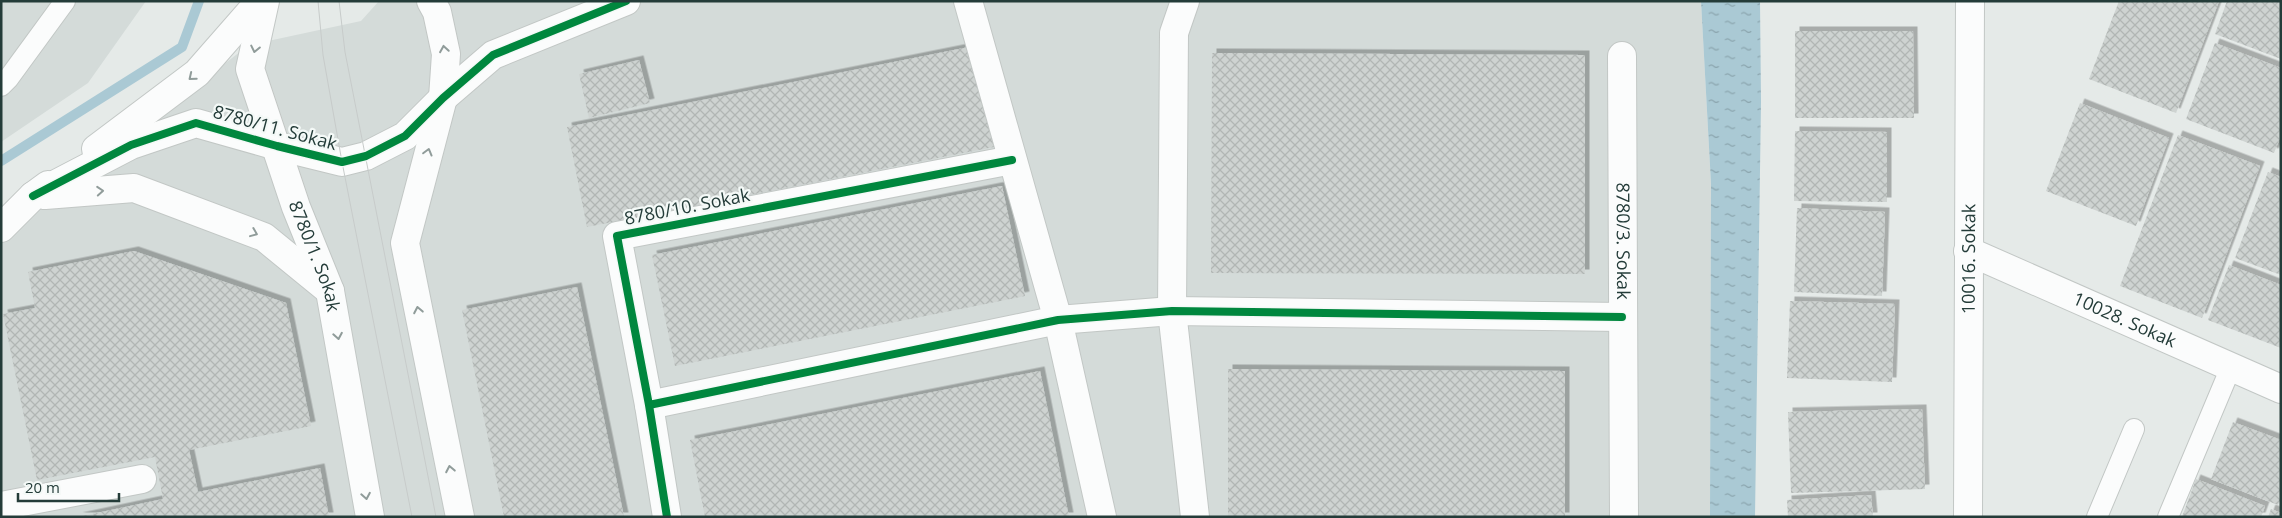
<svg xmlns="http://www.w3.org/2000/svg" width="2282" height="518" font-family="'Open Sans',sans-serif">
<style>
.built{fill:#d4dbd9}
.water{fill:url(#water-ripples)}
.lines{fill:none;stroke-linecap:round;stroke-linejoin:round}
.stream{stroke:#aac9d4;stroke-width:10}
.building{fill:url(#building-cross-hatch);filter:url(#shadow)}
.service-casing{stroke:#c2c7c5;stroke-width:22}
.minor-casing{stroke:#c2c7c5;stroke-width:30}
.tertiary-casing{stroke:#c2c7c5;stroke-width:30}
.service{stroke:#fbfcfc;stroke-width:20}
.minor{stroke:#fbfcfc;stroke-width:28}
.tertiary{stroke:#fbfcfc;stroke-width:28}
.tram{stroke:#c7cbca;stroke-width:1}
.cycleway-casing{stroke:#f4f9f7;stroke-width:11}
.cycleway{stroke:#00873e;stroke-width:8}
.oneway{stroke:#909c9a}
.labels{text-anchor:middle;stroke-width:4.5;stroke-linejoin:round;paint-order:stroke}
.street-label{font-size:18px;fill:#243c39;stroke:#f4f9f7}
</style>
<defs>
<pattern id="water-ripples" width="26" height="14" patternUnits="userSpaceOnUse" patternTransform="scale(1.25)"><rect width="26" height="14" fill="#aac9d4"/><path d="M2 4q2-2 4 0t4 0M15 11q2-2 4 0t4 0" fill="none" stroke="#8aa4ad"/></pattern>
<pattern id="building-cross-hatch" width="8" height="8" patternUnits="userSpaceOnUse" patternTransform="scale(1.25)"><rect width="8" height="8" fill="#ced3d1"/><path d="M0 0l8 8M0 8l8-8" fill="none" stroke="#b1b6b4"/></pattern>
<filter id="shadow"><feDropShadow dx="4.5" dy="-4.5" stdDeviation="0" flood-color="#0004"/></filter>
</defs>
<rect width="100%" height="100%" fill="#e5eae8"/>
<path class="built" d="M1 1H146L88 83 1 142Z
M379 1H1701L1711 184 1710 517H1V235L249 45 361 21Z"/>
<path class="water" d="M1701 1H1760L1761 102 1755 517H1710L1711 184Z"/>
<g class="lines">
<path class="stream" d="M1 161 182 47 199 1"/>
</g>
<path class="building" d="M2119 1H2219L2176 113 2089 79Z
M2227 1H2281V59L2215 34Z
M1795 31H1913L1914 118H1795Z
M2215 43 2281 68V135L2274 153 2186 119Z
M974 46 994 147 587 227 567 127Z
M1212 53 1585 55V274L1211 273Z
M639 60 650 103 589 118 579 74Z
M2080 103 2169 138 2136 226 2046 191Z
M1795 131 1887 132V202L1794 201Z
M2178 135 2260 166 2202 318 2120 286Z
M2268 172 2281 177V275L2235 258Z
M1002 186 1025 296 675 366 652 255Z
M1797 208 1885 212 1882 296 1794 292Z
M134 251 286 303 311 426 189 450 198 492 320 468 329 517H78L163 499 155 457 37 480 3 314 35 308 28 272Z
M2229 265 2281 285V348L2208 320Z
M577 287 624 517H504L462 310Z
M1790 301 1895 304 1892 382 1787 378Z
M1228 369 1565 371V517H1228Z
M1040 371 1069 517H705L690 440Z
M1922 409 1925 489 1791 493 1788 412Z
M2233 422 2281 440V499L2278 505 2211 479Z
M2196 479 2265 506 2261 517H2182Z
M1871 495 1873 517H1788L1787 500Z
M2271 509 2281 513V517H2268Z"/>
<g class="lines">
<g class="service-casing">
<path id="service" d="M1 86 8 79 65 1
M2097 517 2134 429
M2168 517 2231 367"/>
</g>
<g class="minor-casing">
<g id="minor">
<path d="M968 1 1058 320 1102 517"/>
<path d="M1185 1 1174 33 1172 311 1195 517"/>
<path id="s1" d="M1622 56 1624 517"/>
<path d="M96 149 197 73 260 1"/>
<path d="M45 195 134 188 264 237 330 291"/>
<path d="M33 196 131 145 196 123 277 146 342 162 366 156 405 136 443 98 493 55 626 1"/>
<path d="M1 228 33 196 48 185"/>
<path id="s2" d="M1968 251 2281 389"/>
<path d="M649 405 1058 320 1172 311 1622 317"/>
<path d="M1 506 142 479"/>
<path d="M667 517 649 405 617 236 1012 160"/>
<path id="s3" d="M1968 517 1970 1"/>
</g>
</g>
<g class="tertiary-casing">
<g id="tertiary">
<path id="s4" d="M265 1 250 69 296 207 330 291 370 517"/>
<path d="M431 1 437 12 446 54 443 98 405 243 460 517"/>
</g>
</g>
<use href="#service" class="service"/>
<use href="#minor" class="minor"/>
<use href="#tertiary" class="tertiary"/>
<path class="tram" d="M318 1 323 55 342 162 412 517
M339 1 345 52 436 517"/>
<g class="cycleway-casing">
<path id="cycleway" d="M33 196 131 145 196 123 277 146 342 162 366 156 405 136 443 98 493 55 626 1
M649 405 1058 320 1172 311 1622 317
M667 517 649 405 617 236 1012 160"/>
</g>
<use href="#cycleway" class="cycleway"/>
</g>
<defs><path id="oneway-chevron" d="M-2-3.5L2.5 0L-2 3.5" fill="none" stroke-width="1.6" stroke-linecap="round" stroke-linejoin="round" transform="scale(1.25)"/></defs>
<g class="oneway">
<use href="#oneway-chevron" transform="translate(255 49) rotate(102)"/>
<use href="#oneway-chevron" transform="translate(444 49) rotate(-99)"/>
<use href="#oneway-chevron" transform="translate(192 77) rotate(141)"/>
<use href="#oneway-chevron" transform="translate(428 152) rotate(-75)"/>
<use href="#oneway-chevron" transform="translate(100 191) rotate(-4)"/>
<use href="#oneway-chevron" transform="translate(254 233) rotate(22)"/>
<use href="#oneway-chevron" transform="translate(418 310) rotate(-101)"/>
<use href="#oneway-chevron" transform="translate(338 336) rotate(80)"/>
<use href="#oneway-chevron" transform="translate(450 469) rotate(-101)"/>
<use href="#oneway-chevron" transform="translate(366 496) rotate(80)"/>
</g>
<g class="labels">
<g class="street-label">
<text transform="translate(275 128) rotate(15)" y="6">8780/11. Sokak</text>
<text transform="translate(687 207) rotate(-11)" y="6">8780/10. Sokak</text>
<text dy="6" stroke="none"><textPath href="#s1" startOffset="185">8780/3. Sokak</textPath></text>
<text dy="6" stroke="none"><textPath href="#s4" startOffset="268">8780/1. Sokak</textPath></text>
<text dy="6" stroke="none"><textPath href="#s3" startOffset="258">10016. Sokak</textPath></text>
<text dy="6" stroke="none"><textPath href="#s2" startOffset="171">10028. Sokak</textPath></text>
</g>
</g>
<rect width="2282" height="518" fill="none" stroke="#243c39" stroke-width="5"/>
<path d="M18 493v8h101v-8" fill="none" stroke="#243c39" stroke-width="2.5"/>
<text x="25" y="493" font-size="15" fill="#243c39" stroke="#f4f9f7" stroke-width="4" paint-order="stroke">20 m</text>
</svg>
